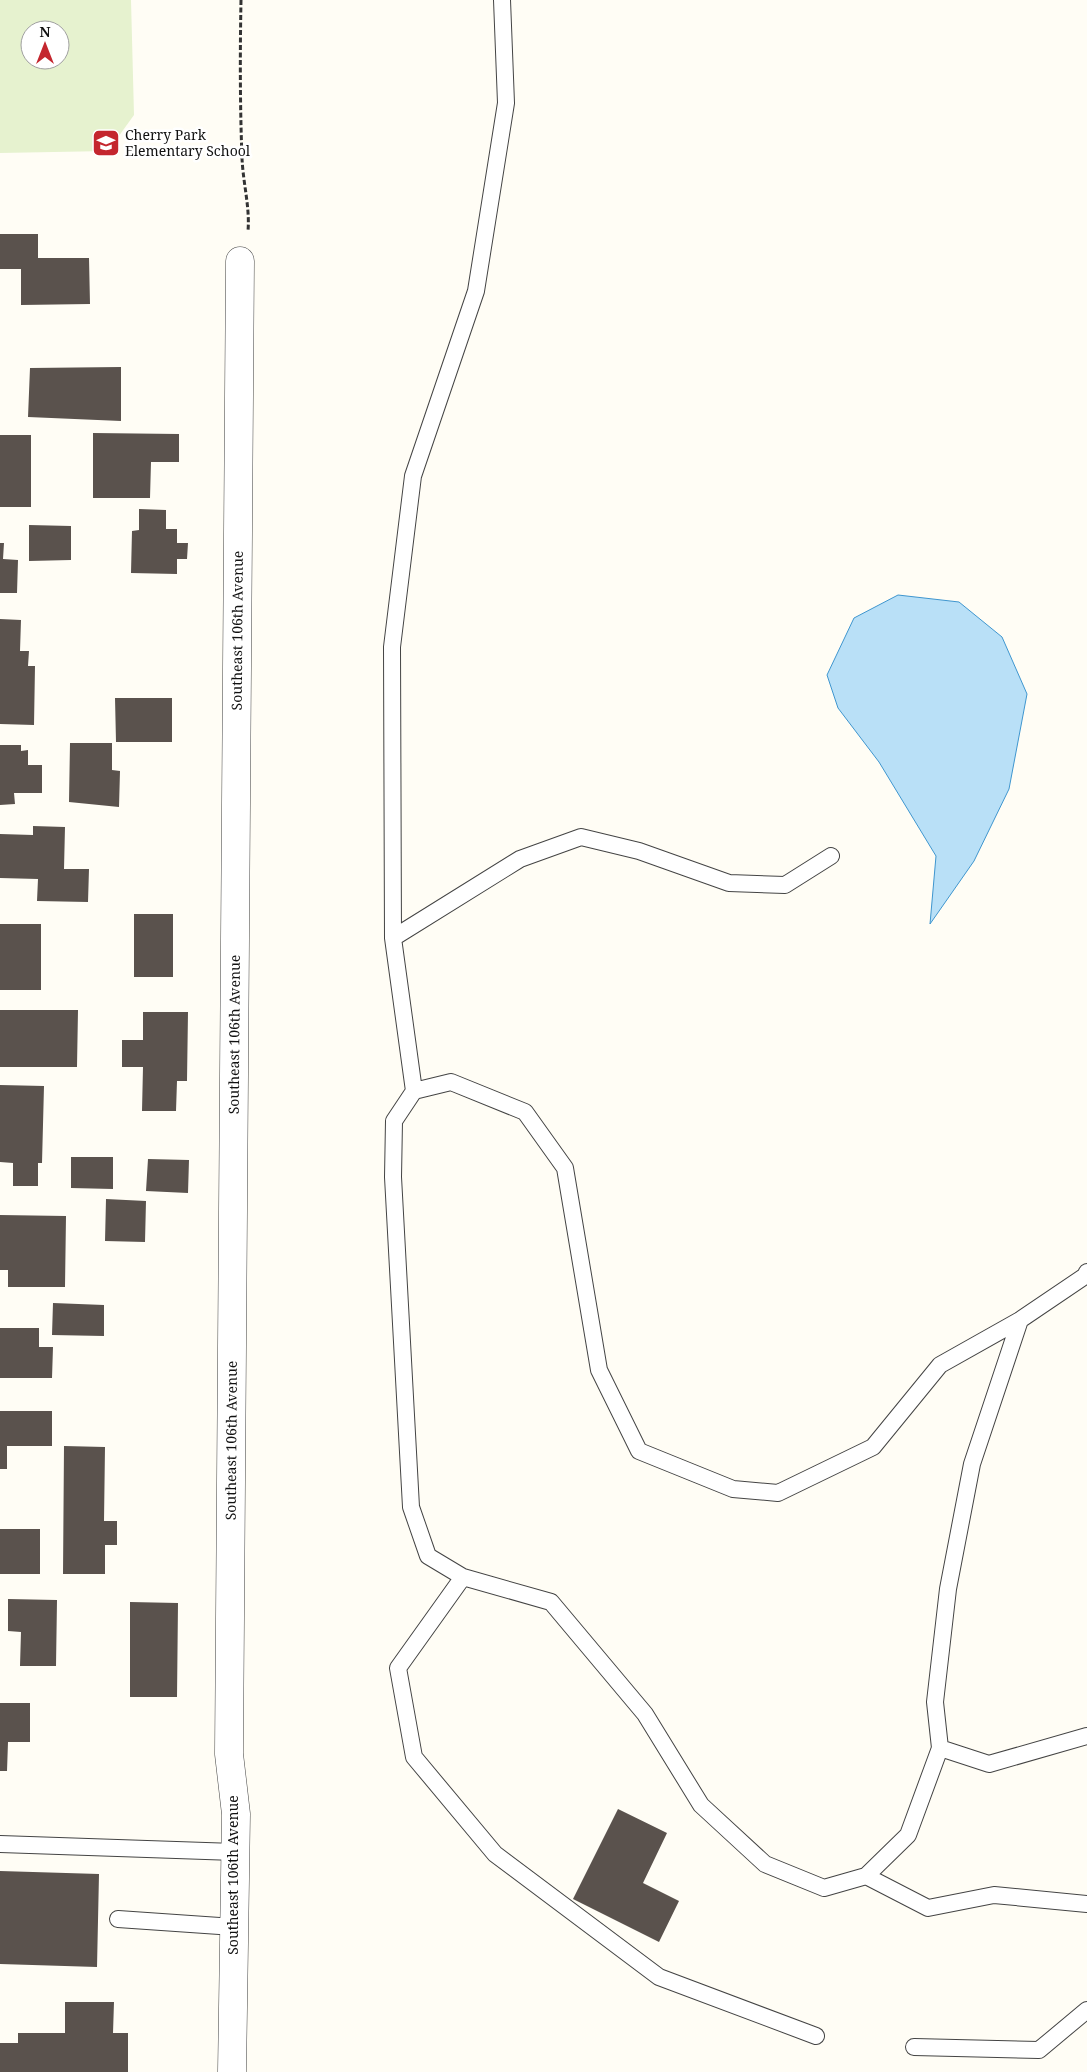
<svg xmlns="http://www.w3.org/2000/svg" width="1087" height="2072" font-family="'Noto Serif',serif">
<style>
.pitch{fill:#e6f2cf;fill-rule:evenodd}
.water{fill:#b9e0f7;stroke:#3f96cf}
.building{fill:#5a524d}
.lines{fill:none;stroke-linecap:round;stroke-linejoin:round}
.lane-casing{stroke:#444;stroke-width:18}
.street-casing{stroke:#444;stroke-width:29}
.path{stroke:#333;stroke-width:3;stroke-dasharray:5 2.5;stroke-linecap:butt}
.lane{stroke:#fff;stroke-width:16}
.street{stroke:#fff;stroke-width:28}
.labels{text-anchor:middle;stroke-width:5;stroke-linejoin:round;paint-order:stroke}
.poi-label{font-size:14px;fill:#111;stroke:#fff;text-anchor:start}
.street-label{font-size:14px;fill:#111;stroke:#fff}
</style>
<rect width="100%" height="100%" fill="#fffdf5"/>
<path class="pitch" d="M0 0H131L134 115 108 151 0 153ZM30 30H60V60H30Z"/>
<path class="water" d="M898 595 959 602 1002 637 1027 694 1009 789 974 861 930 924 936 856 879 762 838 708 827 675 854 618Z"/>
<path class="building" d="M0 234H38V258H89L90 304 21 305V269H0Z
M121 367V421L28 417 30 368Z
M93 433 179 434V462H151L150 498H93Z
M0 435H31V507H0Z
M139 509 166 510V529H177V543H188L187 559H177V574L131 573 132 531 139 530Z
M29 525 71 526V560L29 561Z
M0 543H4L3 559 18 560 17 593H0Z
M0 619 21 620 20 651H29L28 666H35L34 725 0 724Z
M115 698H172V742H116Z
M70 743H112V770L120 771 119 807 69 802Z
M0 745H21V751L28 750V765H42V793H14L15 804 0 805Z
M33 826 65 827 64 869H89L88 902 37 901 38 879 0 878V834L33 835Z
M134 914H173V977H134Z
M0 924H41V990H0Z
M0 1010H78L77 1067H0Z
M143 1012H188L187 1081H177L176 1111H142L143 1067H122V1040H143Z
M0 1085 44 1086 42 1163H38V1186H13V1163L0 1162Z
M71 1157H113V1189L71 1188Z
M148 1159 189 1160 188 1193 146 1191Z
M106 1199 146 1201 145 1242 105 1241Z
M0 1215 66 1216 65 1287H8V1270H0Z
M53 1303 104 1305V1336L52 1335Z
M0 1328H39V1347H53L52 1378H0Z
M0 1411H52V1446H7V1469H0Z
M64 1446 105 1447 104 1521H117V1545H105V1574H63Z
M0 1529H40V1574H0Z
M8 1599 57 1600 56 1666H20L21 1632 8 1631Z
M130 1602 178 1603 177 1697H130Z
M0 1703H30V1742H8L7 1771H0Z
M618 1809 667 1833 643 1883 679 1901 659 1942 573 1899Z
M0 1871 99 1874 97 1967 0 1964Z
M65 2002H114L113 2033H128V2072H0V2043H18V2033H65Z"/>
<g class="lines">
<g class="lane-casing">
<path id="lane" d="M393 938 520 859 581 837 639 851 729 883 785 885 831 856
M414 1091 393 938 392 647 413 476 476 291 506 103 502 0
M1020 1320 972 1464 948 1589 935 1702 940 1748 989 1764 1087 1736
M463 1577 398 1668 414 1757 495 1854 659 1977 816 2036
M940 1748 908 1835 866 1876 824 1888 765 1864 701 1805 645 1714 551 1602 463 1577 428 1556 411 1507 393 1177 394 1121 414 1091 451 1082 525 1112 565 1168 599 1370 639 1451 733 1489 778 1493 873 1447 940 1365 1020 1320 1085 1276 1087 1272
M0 1844 235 1852
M866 1876 928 1908 994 1895 1087 1904
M118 1919 234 1927
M914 2047 1039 2050 1087 2010"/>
</g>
<g class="street-casing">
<g id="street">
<path id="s1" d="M232 2072 236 1814 229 1754 240 261"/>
</g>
</g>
<path class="path" d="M241 0C240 53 240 106 242 158 243 183 250 207 248 231"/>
<use href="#lane" class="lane"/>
<use href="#street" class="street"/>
</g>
<defs>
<g id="school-square" transform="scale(1.4375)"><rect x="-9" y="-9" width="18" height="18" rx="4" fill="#c4262e" stroke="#fff"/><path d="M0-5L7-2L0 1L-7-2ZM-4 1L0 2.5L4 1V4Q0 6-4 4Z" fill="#fff"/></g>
</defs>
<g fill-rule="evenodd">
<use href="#school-square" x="106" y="143"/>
</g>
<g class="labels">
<g class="poi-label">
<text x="125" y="140">Cherry Park<tspan x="125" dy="16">Elementary School</tspan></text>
</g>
<g class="street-label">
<text dy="5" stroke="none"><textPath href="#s1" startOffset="1442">Southeast 106th Avenue</textPath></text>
<text dy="5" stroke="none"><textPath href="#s1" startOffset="1038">Southeast 106th Avenue</textPath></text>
<text dy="5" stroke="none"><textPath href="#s1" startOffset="632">Southeast 106th Avenue</textPath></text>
<text transform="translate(233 1875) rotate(-90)" y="5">Southeast 106th Avenue</text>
</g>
</g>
<g transform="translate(45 45)"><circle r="24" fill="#ffffff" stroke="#a0a0a0"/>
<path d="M0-4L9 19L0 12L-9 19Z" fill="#c4262e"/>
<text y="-8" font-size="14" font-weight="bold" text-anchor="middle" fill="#111111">N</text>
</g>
</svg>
